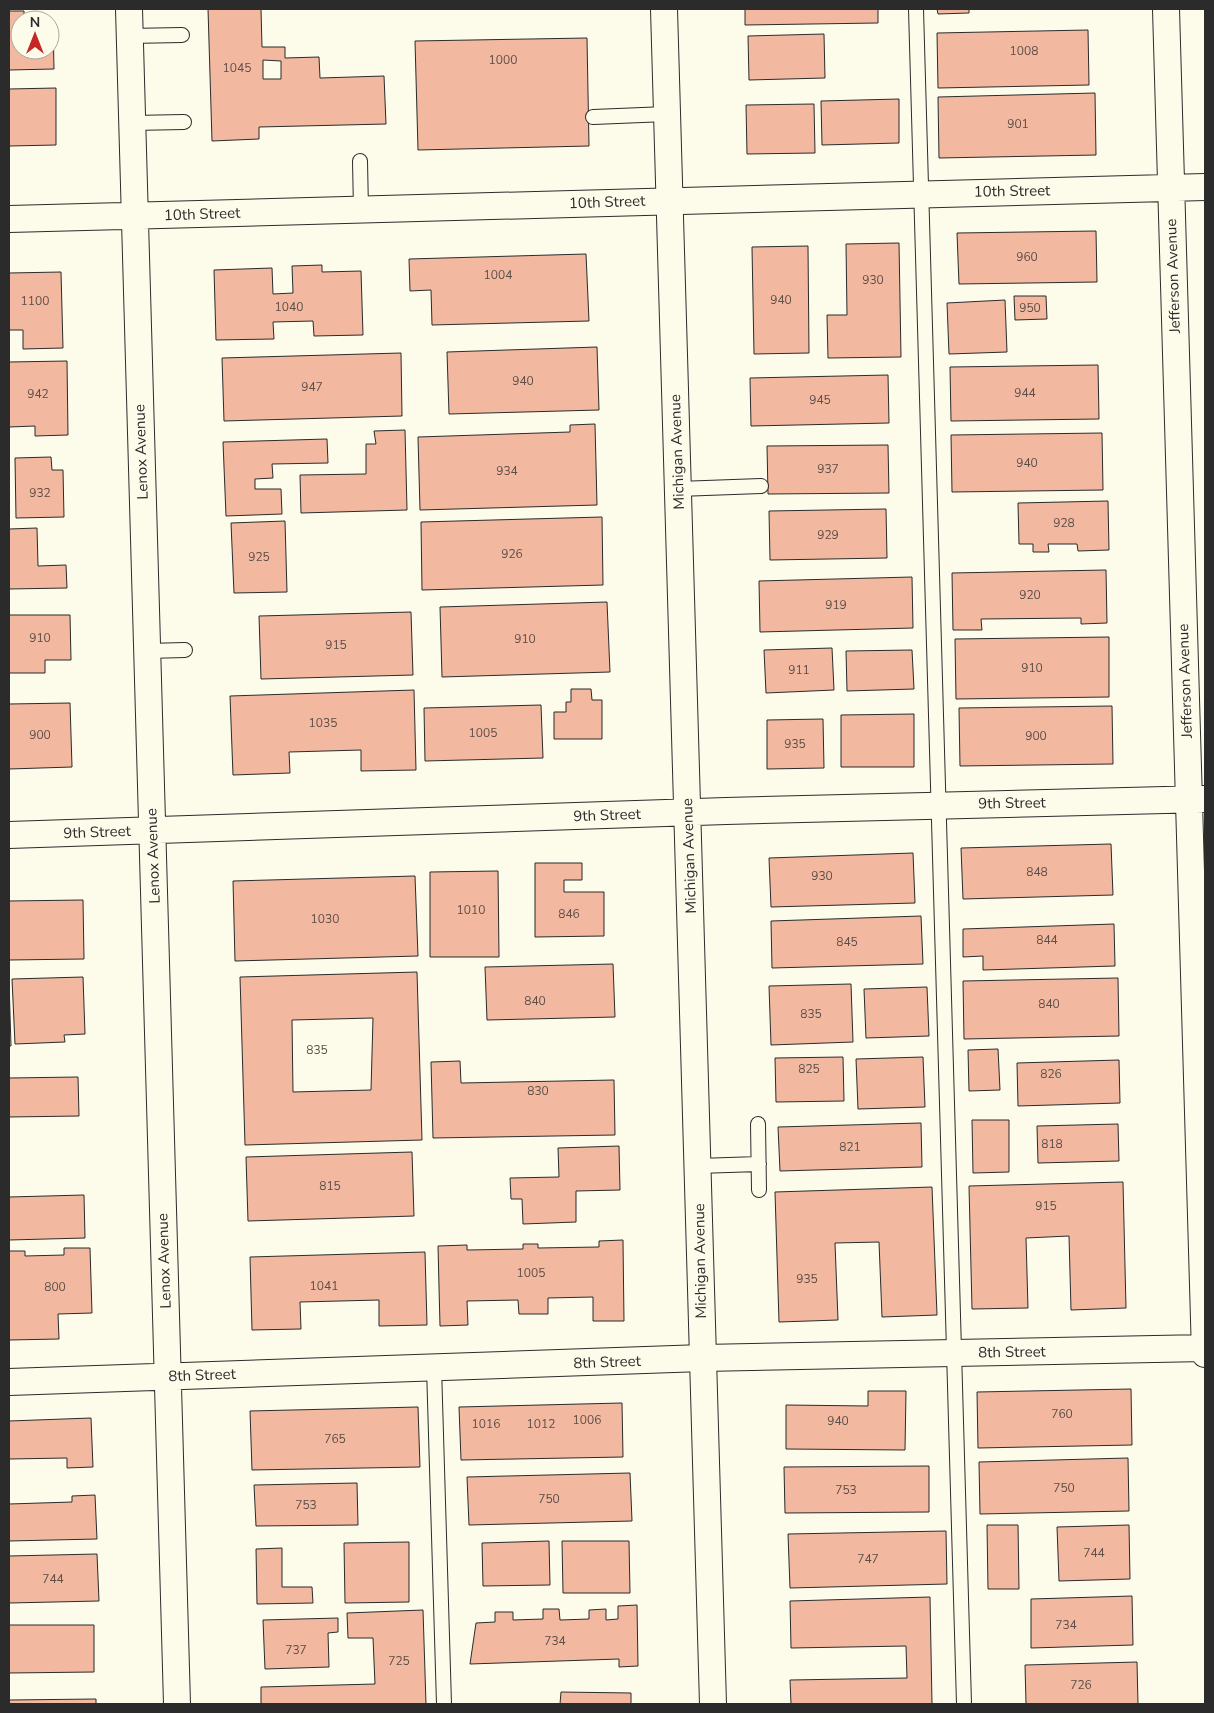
<svg xmlns="http://www.w3.org/2000/svg" width="1214" height="1713" font-family="'Nunito Sans',sans-serif">
<style>
.building{fill:#f2b8a0;stroke:#2b2b2b;fill-rule:evenodd}
.lines{fill:none;stroke-linecap:round;stroke-linejoin:round}
.service-casing{stroke:#2b2b2b;stroke-width:16}
.minor-casing{stroke:#2b2b2b;stroke-width:28}
.service{stroke:#fdfbea;stroke-width:14}
.minor{stroke:#fdfbea;stroke-width:26}
.labels{text-anchor:middle;stroke-width:4;stroke-linejoin:round;paint-order:stroke}
.number-label{font-size:12px;fill:#5d4e48}
.street-label{font-size:15px;fill:#2b2b2b;stroke:#fdfbea}
</style>
<rect width="100%" height="100%" fill="#fdfbea"/>
<path class="building" d="M208 9H261L262 47H285V58L319 57 320 78 384 76 386 124 259 127V139L212 141ZM263 60 281 61V79H263Z
M745 9H878V23L745 25Z
M937 9H969V13L938 14Z
M9 11H24V20H20V50H50V23H53L54 69 9 70Z
M1088 30 1089 85 938 88 937 33Z
M824 34 825 78 749 80 748 36Z
M587 38 589 146 418 150 415 41Z
M56 88V145L9 146V89Z
M1095 93 1096 155 939 158 938 97Z
M899 99V143L822 145 821 101Z
M814 104 815 153 747 154 746 105Z
M1096 231 1097 282 959 284 957 233Z
M899 243 901 357 828 358 827 315H847L846 244Z
M808 246 809 353 754 354 752 247Z
M586 254 589 321 432 325 431 290 410 291 409 259Z
M322 265V272L361 271 363 335 314 336 313 321 273 322 274 339 216 340 214 270 272 268 273 294 293 293 292 266Z
M61 272 63 348 23 349V330H9V273Z
M1014 296H1046L1047 319 1015 320Z
M1005 300 1007 352 949 354 947 303Z
M597 347 599 410 449 414 447 352Z
M401 353 402 416 224 421 222 358Z
M67 361 68 435 35 436V426L9 427V362Z
M1098 365 1099 419 951 421 950 367Z
M888 375 889 423 751 426 750 378Z
M595 424 597 505 420 510 418 437 570 432V425Z
M405 430 407 510 301 513 300 475 366 474V444H376L374 431Z
M1102 433 1103 490 952 492 951 435Z
M327 439 328 463 272 464 273 478 255 479V489H281L282 514 226 516 223 442Z
M888 445 889 493 768 494 767 446Z
M51 457 52 470H63L64 517 16 518 15 458Z
M1108 501 1109 550 1078 551 1077 544H1048L1049 552H1033V544H1019L1018 503Z
M886 509 887 558 770 560 769 511Z
M602 517 603 585 422 590 421 522Z
M285 521 287 592 234 593 231 523Z
M37 528 38 566 66 565 67 588 9 589V529Z
M1106 570 1107 623 1081 624V618L981 619 982 630H953L952 573Z
M912 577 913 628 760 632 759 581Z
M607 602 610 672 442 677 440 607Z
M411 612 413 675 261 679 259 616Z
M9 615H70L71 660H45V673H9Z
M1109 637V697L956 699 955 639Z
M832 648 834 690 766 693 764 650Z
M912 650 914 689 847 691 846 651Z
M571 689H591L592 700H602V739H554V712H566V702H571Z
M414 690 416 770 361 771V750L289 752 290 773 233 775 230 696Z
M70 703 72 767 9 769V704Z
M541 705 543 758 425 761 424 708Z
M1112 706 1113 764 960 766 959 708Z
M914 714V767H841V715Z
M823 719 824 768 767 769V720Z
M1111 844 1113 895 963 899 961 848Z
M913 853 915 903 771 907 769 858Z
M535 863H582V880H564V892H604V936L535 937Z
M498 871 499 957H430V872Z
M415 876 418 956 235 961 233 881Z
M83 900 84 959 9 960V901Z
M921 916 923 964 772 968 771 921Z
M1114 924 1115 966 983 970V956L963 957V929Z
M613 964 615 1017 487 1020 485 967Z
M417 972 422 1140 245 1145 240 977ZM373 1018 371 1090 293 1092 292 1020Z
M83 977 85 1034 64 1035 65 1042 15 1044 12 979Z
M1118 978 1119 1036 964 1039 963 981Z
M9 981 11 1046H9Z
M851 984 853 1042 771 1045 769 986Z
M927 987 929 1036 866 1038 864 989Z
M998 1049 1000 1090 969 1091 968 1050Z
M843 1057 844 1101 776 1102 775 1058Z
M923 1057 925 1107 858 1109 856 1059Z
M1119 1060 1120 1103 1018 1106 1017 1063Z
M460 1061 461 1083 614 1080 615 1135 433 1138 431 1062Z
M78 1077 79 1116 9 1117V1078Z
M972 1120H1009V1172L973 1173Z
M921 1123 922 1167 780 1171 778 1127Z
M1118 1124 1119 1161 1038 1163 1037 1126Z
M619 1146 620 1190 576 1191V1222L523 1224 522 1199H511L510 1178 559 1177 558 1148Z
M412 1152 414 1216 248 1221 246 1157Z
M1123 1182 1126 1308 1071 1310 1069 1236 1026 1238 1028 1308 972 1309 969 1186Z
M932 1187 937 1315 882 1317 879 1242 835 1243 838 1320 779 1322 775 1192Z
M84 1195 85 1238 9 1240V1197Z
M623 1240 624 1321H593V1297L548 1298V1314H519L518 1300 467 1301 468 1325 440 1326 438 1246 467 1245V1250L523 1249V1244H538V1248L599 1247V1241Z
M64 1248H90L92 1313 58 1314 59 1339 9 1340V1251H25V1256L64 1255Z
M425 1252 427 1325 379 1326V1300L300 1302 301 1329 252 1330 250 1257Z
M1131 1389 1132 1445 978 1448 977 1392Z
M868 1391H906L905 1450 786 1449V1405L868 1406Z
M622 1403 623 1457 461 1460 459 1407Z
M418 1407 420 1467 252 1470 250 1411Z
M91 1418 93 1467 67 1468V1458L9 1459V1421Z
M1128 1458 1129 1511 980 1514 979 1462Z
M929 1466V1512L785 1513 784 1467Z
M630 1473 632 1521 469 1525 467 1477Z
M357 1483 358 1525 256 1526 254 1485Z
M95 1495 97 1539 9 1541V1504L72 1502V1496Z
M987 1525H1018L1019 1589H988Z
M1129 1525 1130 1579 1059 1581 1057 1527Z
M946 1531 947 1584 790 1588 788 1534Z
M549 1541 550 1585 483 1586 482 1543Z
M562 1541H629L630 1593H563Z
M409 1542V1602L345 1603 344 1543Z
M282 1548V1587H312L313 1603 257 1604 256 1549Z
M97 1554 99 1601 9 1603V1556Z
M1132 1596 1133 1645 1031 1648V1599Z
M930 1597 932 1704H791L790 1680 907 1678 906 1646 791 1648 790 1601Z
M637 1605 638 1666 619 1667V1659L470 1664 476 1623 495 1622V1612H513V1620L543 1619V1609H559L560 1620 589 1619V1610L606 1609V1620L618 1619V1606Z
M423 1610 426 1704H261V1687L375 1684 373 1638H348L347 1613Z
M338 1618V1632L328 1633 329 1667 265 1669 263 1620Z
M9 1625H94V1672L9 1673Z
M1137 1662 1138 1704H1026L1025 1665Z
M561 1692 631 1693V1704H560Z
M96 1699V1704H9V1700Z"/>
<g class="lines">
<g class="service-casing">
<path id="service" d="M916 9 964 1704
M129 36 182 35
M593 117 667 114
M132 123 184 122
M360 161 361 210
M678 489 761 486
M147 651 185 650
M758 1124 759 1190
M698 1166 759 1164
M434 1367 444 1704"/>
</g>
<g class="minor-casing">
<path id="minor" d="M129 9 177 1704
M664 9 713 1704
M1166 9 1205 1354
M9 219 1205 187
M9 835 726 811 1205 799
M9 1382 703 1358 1205 1348"/>
</g>
<use href="#service" class="service"/>
<use href="#minor" class="minor"/>
</g>
<g class="labels">
<g class="number-label">
<text x="1024" y="55">1008</text>
<text x="503" y="64">1000</text>
<text x="237" y="72">1045</text>
<text x="1018" y="128">901</text>
<text x="1027" y="261">960</text>
<text x="498" y="279">1004</text>
<text x="873" y="284">930</text>
<text x="781" y="304">940</text>
<text x="35" y="305">1100</text>
<text x="289" y="311">1040</text>
<text x="1030" y="312">950</text>
<text x="523" y="385">940</text>
<text x="312" y="391">947</text>
<text x="1025" y="397">944</text>
<text x="38" y="398">942</text>
<text x="820" y="404">945</text>
<text x="1027" y="467">940</text>
<text x="828" y="473">937</text>
<text x="507" y="475">934</text>
<text x="40" y="497">932</text>
<text x="1064" y="527">928</text>
<text x="828" y="539">929</text>
<text x="512" y="558">926</text>
<text x="259" y="561">925</text>
<text x="1030" y="599">920</text>
<text x="836" y="609">919</text>
<text x="40" y="642">910</text>
<text x="525" y="643">910</text>
<text x="336" y="649">915</text>
<text x="1032" y="672">910</text>
<text x="799" y="674">911</text>
<text x="323" y="727">1035</text>
<text x="483" y="737">1005</text>
<text x="40" y="739">900</text>
<text x="1036" y="740">900</text>
<text x="795" y="748">935</text>
<text x="1037" y="876">848</text>
<text x="822" y="880">930</text>
<text x="471" y="914">1010</text>
<text x="569" y="918">846</text>
<text x="325" y="923">1030</text>
<text x="1047" y="944">844</text>
<text x="847" y="946">845</text>
<text x="535" y="1005">840</text>
<text x="1049" y="1008">840</text>
<text x="811" y="1018">835</text>
<text x="317" y="1054">835</text>
<text x="809" y="1073">825</text>
<text x="1051" y="1078">826</text>
<text x="538" y="1095">830</text>
<text x="1052" y="1148">818</text>
<text x="850" y="1151">821</text>
<text x="330" y="1190">815</text>
<text x="1046" y="1210">915</text>
<text x="531" y="1277">1005</text>
<text x="807" y="1283">935</text>
<text x="324" y="1290">1041</text>
<text x="55" y="1291">800</text>
<text x="1062" y="1418">760</text>
<text x="587" y="1424">1006</text>
<text x="838" y="1425">940</text>
<text x="486" y="1428">1016</text>
<text x="541" y="1428">1012</text>
<text x="335" y="1443">765</text>
<text x="1064" y="1492">750</text>
<text x="846" y="1494">753</text>
<text x="549" y="1503">750</text>
<text x="306" y="1509">753</text>
<text x="1094" y="1557">744</text>
<text x="868" y="1563">747</text>
<text x="53" y="1583">744</text>
<text x="1066" y="1629">734</text>
<text x="555" y="1645">734</text>
<text x="296" y="1654">737</text>
<text x="399" y="1665">725</text>
<text x="1081" y="1689">726</text>
</g>
<g class="street-label">
<text transform="translate(1012 191) rotate(-1)" y="5">10th Street</text>
<text transform="translate(607 202) rotate(-2)" y="5">10th Street</text>
<text transform="translate(202 214) rotate(-2)" y="5">10th Street</text>
<text transform="translate(1173 276) rotate(-92)" y="5">Jefferson Avenue</text>
<text transform="translate(141 452) rotate(-92)" y="5">Lenox Avenue</text>
<text transform="translate(677 452) rotate(-92)" y="5">Michigan Avenue</text>
<text transform="translate(1185 681) rotate(-92)" y="5">Jefferson Avenue</text>
<text transform="translate(1012 803) rotate(-1)" y="5">9th Street</text>
<text transform="translate(607 815) rotate(-2)" y="5">9th Street</text>
<text transform="translate(97 832) rotate(-2)" y="5">9th Street</text>
<text transform="translate(153 856) rotate(-92)" y="5">Lenox Avenue</text>
<text transform="translate(689 856) rotate(-92)" y="5">Michigan Avenue</text>
<text transform="translate(164 1261) rotate(-92)" y="5">Lenox Avenue</text>
<text transform="translate(700 1261) rotate(-91)" y="5">Michigan Avenue</text>
<text transform="translate(1012 1352) rotate(-1)" y="5">8th Street</text>
<text transform="translate(607 1362) rotate(-2)" y="5">8th Street</text>
<text transform="translate(202 1375) rotate(-2)" y="5">8th Street</text>
</g>
</g>
<rect width="1214" height="1713" fill="none" stroke="#2b2b2b" stroke-width="20"/>
<g transform="translate(35 35)"><circle r="24" fill="#fdfbea" stroke="#a9a89e"/>
<path d="M0-4L9 19L0 12L-9 19Z" fill="#c62828"/>
<text y="-8" font-size="14" font-weight="bold" text-anchor="middle" fill="#2b2b2b">N</text>
</g>
</svg>
